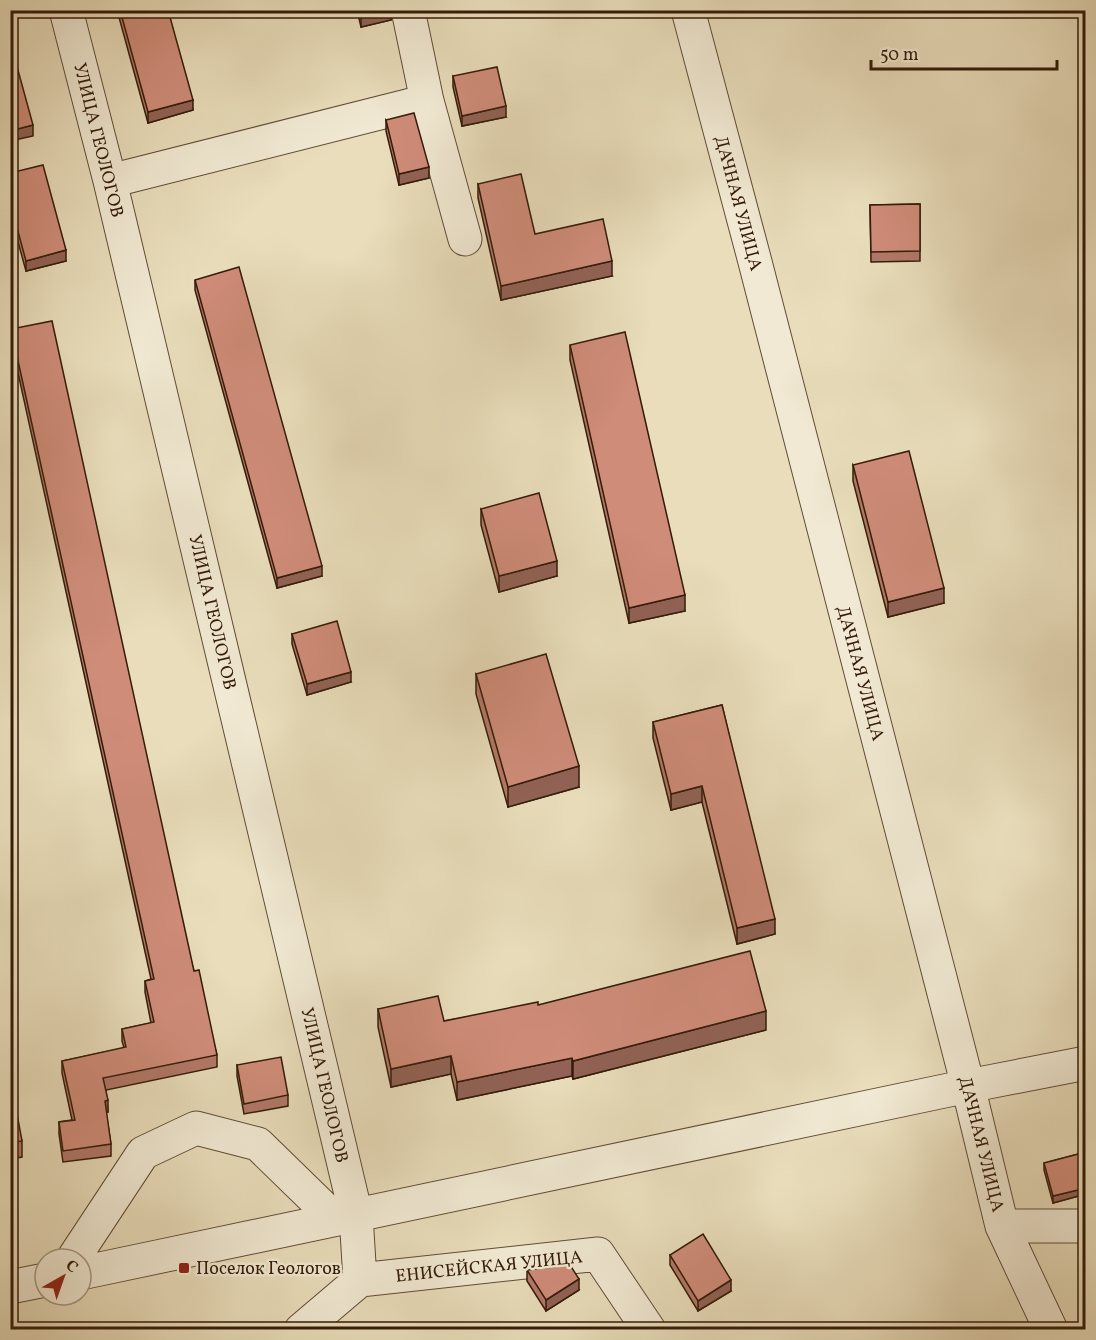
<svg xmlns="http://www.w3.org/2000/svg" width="1096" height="1340" font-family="Vollkorn,serif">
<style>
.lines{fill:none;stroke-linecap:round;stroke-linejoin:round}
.minor-casing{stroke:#614c35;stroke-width:35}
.minor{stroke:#f1e9d3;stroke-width:33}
.wall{fill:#b27868;stroke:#341b08;stroke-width:1.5}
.shaded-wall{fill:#916255;stroke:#341b08;stroke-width:1.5}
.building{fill:#cf8c79;stroke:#341b08;stroke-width:1.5}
.poi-dot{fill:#8f2418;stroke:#f1e9d3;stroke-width:2}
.labels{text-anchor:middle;stroke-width:5;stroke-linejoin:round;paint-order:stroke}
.street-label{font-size:18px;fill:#341b08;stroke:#f1e9d3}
.poi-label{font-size:18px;fill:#341b08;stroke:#f1e9d3;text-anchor:start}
</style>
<rect width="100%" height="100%" fill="#e9ddbb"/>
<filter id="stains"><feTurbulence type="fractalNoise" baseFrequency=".00333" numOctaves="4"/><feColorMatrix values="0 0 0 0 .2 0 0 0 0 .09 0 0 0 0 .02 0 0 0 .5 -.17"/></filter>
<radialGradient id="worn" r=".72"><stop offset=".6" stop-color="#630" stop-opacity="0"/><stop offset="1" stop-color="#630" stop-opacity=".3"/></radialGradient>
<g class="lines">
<g class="minor-casing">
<path id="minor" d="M66 10 110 181 356 1215 360 1280 301 1330
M408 10 427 101 465 239
M688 10 754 258 968 1086 1002 1226 1051 1330
M110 181 427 101
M1002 1226H1086
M73 1259 143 1153 196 1128 258 1144 335 1219
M81 1273 968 1086 1086 1063
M360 1280 598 1254 649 1330
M10 1287 45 1280"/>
</g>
<use href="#minor" class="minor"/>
</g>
<path class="wall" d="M117 10H168L193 110 148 123Z
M357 10H391V20L361 27Z
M453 76 506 117 462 126 453 87Z
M386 120 429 178 399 185 386 131Z
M10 173 66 261 26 271 10 213Z
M478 184 535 234 612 276 501 300 478 198Z
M920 204V261L871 262 870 205Z
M195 280 322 576 277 588 195 290Z
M11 329 194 971 217 1055V1067L106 1090 108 1112H106L111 1144V1156L63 1162 59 1134V1122L72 1120 62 1073V1061L124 1048 122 1041V1029L151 1023 145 992V981L151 979 11 341Z
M570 345 685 611 629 623 570 360Z
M853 465 944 603 888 617 853 481Z
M481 509 557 576 499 592 481 525Z
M292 634 351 682 307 695 292 644Z
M476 674 579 787 508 807 476 694Z
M722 705 775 934 737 944 702 802 671 810 653 738V722Z
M538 1005 766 1030 573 1079 572 1076 457 1100 451 1074 391 1087 378 1027V1009L444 1021Z
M237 1065 288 1095V1106L244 1114 237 1076Z
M10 1103 22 1141V1157L10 1159Z
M1086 1152V1194L1053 1203 1044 1170V1163Z
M670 1255 731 1291 698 1311 670 1265Z
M527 1270 579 1290 546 1311 527 1281Z"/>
<path class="shaded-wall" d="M387 10H391V20L361 27V17Z
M193 100V110L148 123V112Z
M506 106V117L462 126V116Z
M33 125V136L10 141V131Z
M429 167V178L399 185V174Z
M66 250V261L26 271V261Z
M612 261V276L501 300V286Z
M557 561V576L499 592V576Z
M322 566V576L277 588V578Z
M944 588V603L888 617V602Z
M685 595V611L629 623V608Z
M351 672V682L307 695V684Z
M579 766V787L508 807V787Z
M702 786V802L671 810V794Z
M775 919V934L737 944V928Z
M766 1011V1030L573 1079V1061Z
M451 1056V1074L391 1087V1069Z
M572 1058V1076L457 1100V1082Z
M108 1100V1112L105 1113V1101Z
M1086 1188V1194L1053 1203V1196Z
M579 1279V1290L546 1311V1300Z
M731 1280V1291L698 1311V1301Z"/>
<path class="building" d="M120 10H168L193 100 148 112Z
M360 10H387L361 17Z
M10 41 33 125 10 131Z
M497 67 506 106 462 116 453 76Z
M414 113 429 167 399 174 386 120Z
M43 165 66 250 26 261 10 202V173Z
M521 174 535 234 603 219 612 261 501 286 478 184Z
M920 204V251L871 252 870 205Z
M239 267 322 566 277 578 195 280Z
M52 321 194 971 199 970 217 1055 103 1078 108 1100 105 1101 111 1144 63 1151 59 1122 75 1120 62 1061 126 1047 122 1029 154 1022 145 981 154 979 11 329Z
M625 332 685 595 629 608 570 345Z
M909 451 944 588 888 602 853 465Z
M539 493 557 561 499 576 481 509Z
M337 621 351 672 307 684 292 634Z
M546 654 579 766 508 787 476 674Z
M722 705 775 919 737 928 702 786 671 794 653 722Z
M750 951 766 1011 573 1061 572 1058 457 1082 451 1056 391 1069 378 1009 438 996 444 1021 538 1002V1005Z
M281 1057 288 1095 244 1104 237 1065Z
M10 1103H15L22 1141 10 1143Z
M1086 1152V1188L1053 1196 1044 1163Z
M703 1234 731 1280 698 1301 670 1255Z
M570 1265 579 1279 546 1300 527 1270Z"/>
<rect class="poi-dot" x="178" y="1262" width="12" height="12" rx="3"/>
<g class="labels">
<g class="street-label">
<text transform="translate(99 140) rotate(76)" y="6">УЛИЦА ГЕОЛОГОВ</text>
<text transform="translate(739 203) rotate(75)" y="6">ДАЧНАЯ УЛИЦА</text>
<text transform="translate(213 612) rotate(77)" y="6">УЛИЦА ГЕОЛОГОВ</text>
<text transform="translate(861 673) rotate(75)" y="6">ДАЧНАЯ УЛИЦА</text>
<text transform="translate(325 1085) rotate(77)" y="6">УЛИЦА ГЕОЛОГОВ</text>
<text transform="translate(982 1144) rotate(76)" y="6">ДАЧНАЯ УЛИЦА</text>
<text transform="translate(489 1266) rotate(-6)" y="6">ЕНИСЕЙСКАЯ УЛИЦА</text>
</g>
<g class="poi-label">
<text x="196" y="1274">Поселок Геологов</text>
</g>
</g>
<rect width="1096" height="1340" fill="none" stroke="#e9ddbb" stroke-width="36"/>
<rect x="12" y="12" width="1072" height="1316" fill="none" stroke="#341b08" stroke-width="3"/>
<rect x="18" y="18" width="1060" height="1304" fill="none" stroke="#341b08" stroke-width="1.5"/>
<g transform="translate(63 1277) rotate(40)"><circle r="28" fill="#f1e9d3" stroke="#a59782" stroke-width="1.5"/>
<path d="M0-4.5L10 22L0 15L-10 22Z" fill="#8f2418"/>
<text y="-9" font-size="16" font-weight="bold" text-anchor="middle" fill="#341b08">С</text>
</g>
<path d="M871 60v9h186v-9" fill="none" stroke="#341b08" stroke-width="3"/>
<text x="880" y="60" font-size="18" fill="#341b08" stroke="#f1e9d3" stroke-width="4.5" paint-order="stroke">50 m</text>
<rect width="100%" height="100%" filter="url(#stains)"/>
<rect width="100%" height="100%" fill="url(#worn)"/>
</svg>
